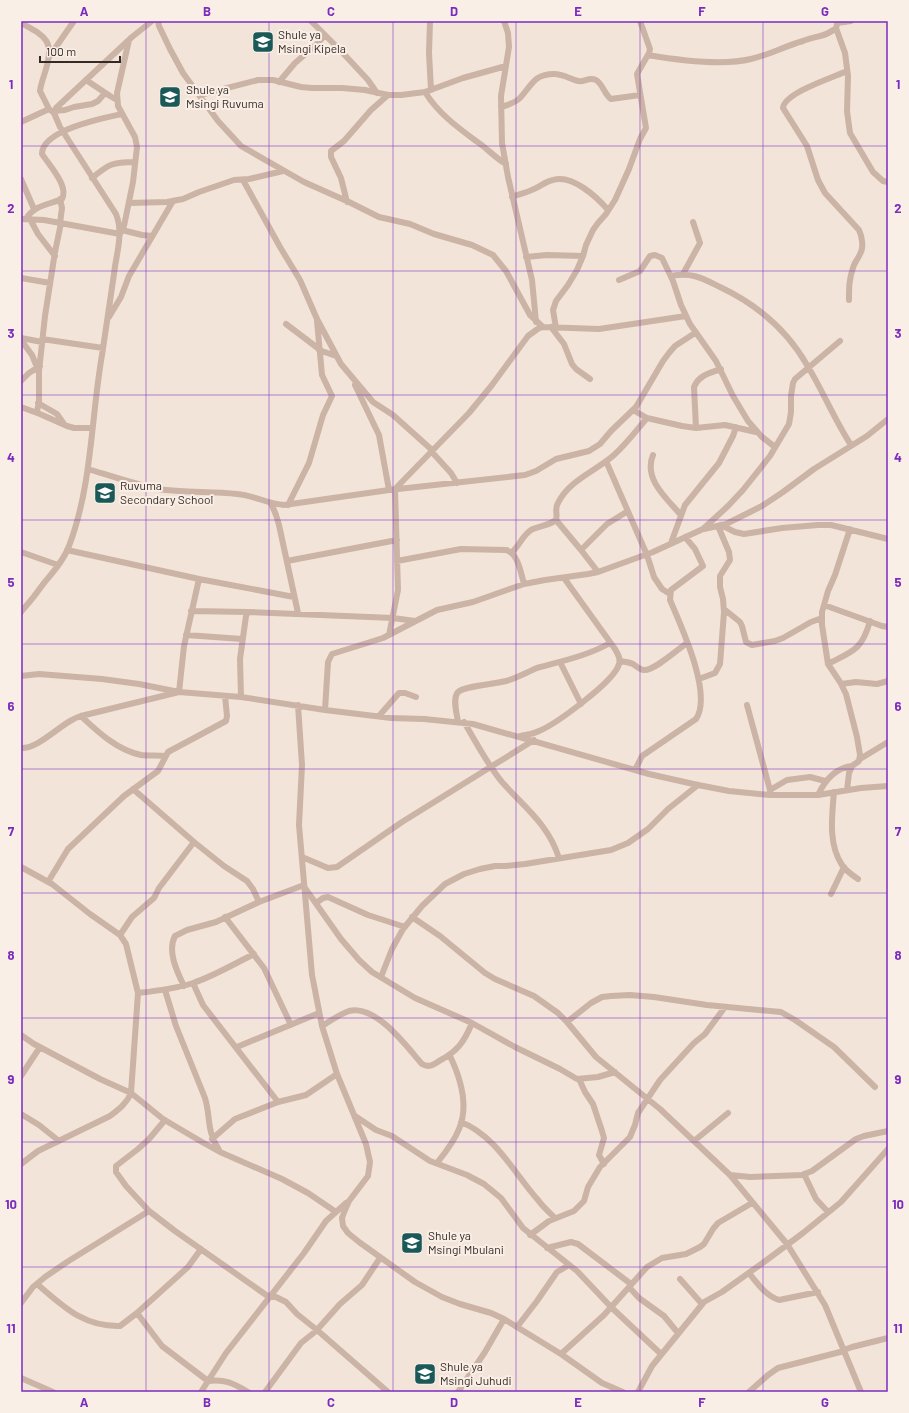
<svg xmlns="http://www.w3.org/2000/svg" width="909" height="1413" font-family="Barlow,sans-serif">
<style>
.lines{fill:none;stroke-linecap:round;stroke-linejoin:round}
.minor{stroke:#cbb3a5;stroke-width:6}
.grid{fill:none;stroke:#7b2cbf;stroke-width:1;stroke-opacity:0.55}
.labels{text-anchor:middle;stroke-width:4;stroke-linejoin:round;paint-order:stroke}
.poi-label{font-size:12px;fill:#362a27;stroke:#faefe6;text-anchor:start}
.neatline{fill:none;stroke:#7b2cbf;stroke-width:1.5}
.grid-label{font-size:13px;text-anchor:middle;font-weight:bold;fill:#7b2cbf}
</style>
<rect width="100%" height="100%" fill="#f2e4d9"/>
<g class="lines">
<path class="minor" d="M158 21 159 26 170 49 183 73 218 121 241 146 304 182 349 202 379 217 410 224 434 234 472 245 493 255 506 271 530 315 543 327
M311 21 341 51 368 80 377 93
M430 21 429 53 431 90
M504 21 508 33 509 47 501 96 502 143 508 177 532 280 536 322
M838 21 836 28 845 53 848 76 847 111 850 133 873 172 883 181 888 182
M21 23C44 36 55 39 46 69 44 76 41 83 40 91L49 109 54 113
M837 23 851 21
M648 55C677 60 722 66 751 59 769 55 785 46 803 41 815 36 826 37 836 28
M49 57 74 21
M847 71C834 77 784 93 783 108L807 146 818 180 825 193 859 230C862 236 864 248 860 254 858 259 854 263 853 268 849 279 849 288 849 300
M86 80 110 96 117 100
M279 82 295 63 317 44 325 35
M425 92C438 113 457 127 476 141 487 148 494 157 506 164
M200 95 258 80H273L301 87 312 88H342L365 90 388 95H401L425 92 463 78 506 66
M501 107C508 105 515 103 520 98 532 85 534 74 554 74 563 74 570 79 578 81 584 83 589 76 596 80 603 84 604 94 611 99L640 95
M54 111 65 110 74 107 92 104 98 101 105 93
M21 122 49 109
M92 178C109 164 112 162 135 162
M21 179 34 209
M243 180 280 247 300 280 317 319 341 364 373 402 393 415 432 450
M512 197C520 194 529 192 536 188 542 185 547 181 553 180 572 174 597 197 608 210
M347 202 341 178 331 157V151L344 141 371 110 388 95
M129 203 167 202 183 199 199 192 234 180 249 179 283 171
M21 219 44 220 120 234 124 226 133 182 137 147 135 137 118 106 117 93 129 40
M26 219C34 205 48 205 62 199 69 186 49 165 42 154 42 130 103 118 122 114
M30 219 38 234 55 256
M60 223 62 208 60 199
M122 230 142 235 152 236
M526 257 547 255 583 256
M683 274 700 243 693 222
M671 276C692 272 702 278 720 287 756 304 787 330 807 365 823 391 834 419 851 445
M21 278 50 283
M619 280 640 271 650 256 655 255 662 258 673 281 681 305 690 324 716 361 733 396 748 421 762 437 775 447
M109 317 121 297 129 276 173 201
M286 324 319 349
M551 327 564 344 572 364 576 369 590 379
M556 328 553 310 556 301 568 285 577 270 583 256 586 245 593 230 598 223 606 214 615 200 629 169 640 139 646 128 637 74 649 53 650 49 640 21
M21 338 42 342
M42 339 103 348
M21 340 32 355 37 367
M319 350 336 356
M21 381 29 373 40 366
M355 385 379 435 389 490
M38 403 57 414 64 424
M21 407 40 414 67 426 74 428H92
M633 410 647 418 682 426 696 428 725 425 756 432
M37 412 39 401V371L45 316 55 252 61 223
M696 428 694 387C699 375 710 373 721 369
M431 451 451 473 457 483
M653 455C643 479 667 499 681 515
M606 461 647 555 654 577 662 589 670 594
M88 469C111 476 134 484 158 489 184 493 211 491 237 494 253 495 268 504 284 505L389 490 525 475 536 471 556 459 589 451 600 444 611 431 636 407 663 361 669 353 675 346 695 333
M271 503 276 515 279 525 298 613
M288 505 309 463 323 415 332 396 322 375 317 321
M556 520 581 550 598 572
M721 525 735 532 744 534 782 528 818 525H831L888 539
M704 529 726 524 762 506 783 492 814 469 867 436 888 419
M671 543 685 505 719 463 733 436 736 427
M67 550 199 579 294 597
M581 550 607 524 628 511
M21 552 58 565
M512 552C520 545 522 536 531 530 539 526 548 526 556 520 558 514 554 509 558 503 569 480 596 471 614 455 626 444 636 431 647 418
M287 561 397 540
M397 561 461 549 506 550C518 553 521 573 524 584
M824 605 882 626 888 627
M724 609 740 622 742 626 746 642 752 645 775 641 783 638 811 622 822 618
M191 611 248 612
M21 612C29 603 37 593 44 583 53 572 64 560 69 546 92 486 91 418 102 355 106 328 110 301 114 274 116 254 124 234 116 214L60 127 54 113 56 108 132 37 152 21
M186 635 242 639
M389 635 398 590 395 489 469 413 492 385 528 336 539 328 543 327 599 329 686 316
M620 661C624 662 629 662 633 664 636 666 640 670 644 670 654 671 678 649 687 643
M560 662 581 704
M828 664C853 651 862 650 870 621
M21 676 39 674 102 679 139 684 179 692 241 697 325 710 391 718 424 719 473 724 649 774 698 785 729 791 770 795H818L861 788 888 786
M699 679 715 673 720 664 724 612 723 599 720 587V576L730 560 729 552 718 526
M841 684 856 682 877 684 888 681
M241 697 240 659 246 616 248 612 393 618 415 621
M298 705 302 765 299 825 312 975 322 1026 337 1074 366 1144 370 1162 368 1176 349 1201 345 1210 342 1218 343 1226 348 1233 359 1242 415 1282 442 1297 460 1304 491 1313 504 1319 561 1354 602 1383 623 1392
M747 705 770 790
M325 710 328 662 332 654 383 638 437 610 473 602 524 584 545 580 588 574 598 572 653 552 703 529 728 506 743 490 770 456 789 424 791 412V396L793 383 795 379 840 341
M81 716C98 732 117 750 141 755 149 756 158 755 166 756
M379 716 399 693H405L416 697
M458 722C457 714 452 699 458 692 464 686 495 684 506 681 517 678 527 672 537 668 562 661 587 656 610 643
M464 722C476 742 487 764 502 782 525 808 548 824 559 858
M520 736C526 735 533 734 539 731 556 724 615 681 619 664 621 659 618 654 615 649L564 578
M21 748C37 749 58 727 72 720 75 718 78 717 81 716L179 692 184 646 199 579
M860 759 888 742
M635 770 642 756 696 719C713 694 681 626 670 600L671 590 703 566 695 549 685 537
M133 789 194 842 224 866 247 881 253 889 259 902
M847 790 849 773 852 766 859 761 860 755 857 737 846 694 840 682 828 664 822 625V612L828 591 835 575 850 529
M834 792C832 816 828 844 842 865 846 871 852 875 858 879
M770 794V790L787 780 810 777 825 781
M818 795C825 780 835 768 852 766
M302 857 328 868 337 867 402 822 534 740
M21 867 52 884 90 914 120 935 126 944 138 993 131 1093C127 1103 119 1109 110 1116L38 1151 21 1164
M48 882 68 849 124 796 158 771 168 752 226 721 227 716 225 696
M305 888 341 939 359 960 372 972 415 998 472 1023 515 1047 560 1069 577 1079 598 1077 615 1072
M831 894 844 867
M316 903 323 898 328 897 368 915 405 927
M225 917 264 968 291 1025
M412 917 440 936 485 973 495 979 534 996 558 1013 567 1022 596 1057 660 1109 730 1175 787 1244 825 1305 861 1392
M120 935 132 917 154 898 159 888 194 842
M381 977 392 949 403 929 422 906 445 884 464 874 480 869 495 866H506L525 864 611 850 628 843 648 829 668 809 698 785
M193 983 203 1005 278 1102
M184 986C177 972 167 951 175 936L187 930 216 922 259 902 304 885
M165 990 176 1026 205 1098C211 1118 206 1130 219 1150
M138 993C156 991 175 989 193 983 214 976 234 964 254 954
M567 1022 591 1003 602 997 611 996 630 995 654 997 707 1005 781 1012 795 1020 834 1047 875 1087
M322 1026C330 1021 340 1014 349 1011 376 1004 407 1047 422 1064 429 1068 433 1065 439 1061 458 1051 464 1042 472 1023
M21 1035 34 1044 100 1079 131 1093 163 1119 202 1142 220 1152 282 1179 308 1193 336 1212
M237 1047 319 1013
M21 1076 40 1047
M579 1079 585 1092 593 1104 602 1131 604 1138 599 1155 604 1164
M21 1114 39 1125 59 1141
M355 1116 376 1130 392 1136 430 1161 467 1175 484 1184 501 1198 523 1228 577 1271 612 1308 661 1354
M165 1120 149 1139 138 1149 116 1166V1172L126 1186 149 1211 175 1231 269 1297H276L286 1302 297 1314 317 1330 388 1392
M461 1122C496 1136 514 1173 538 1200 543 1207 549 1212 555 1218
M212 1139 235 1119 278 1102 306 1095 337 1074
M694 1141 728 1113
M437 1163C445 1153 454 1142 459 1129 469 1106 460 1077 450 1056
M804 1174 816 1199 828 1212
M730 1175 750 1177 802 1175 812 1171 856 1139 864 1136 888 1131
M530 1235 549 1221 574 1211 584 1201 588 1187 600 1167 630 1137 635 1125 638 1113 660 1080 694 1043 705 1034 725 1007
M547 1248 571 1242 578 1244 631 1284
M749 1273C757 1283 766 1296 779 1300L818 1292
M680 1279 702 1304
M37 1284C63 1306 83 1327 120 1326L137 1313 188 1267 201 1249
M629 1287 639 1298 664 1316 678 1333
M21 1303 33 1287 45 1277 67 1262 149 1211
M137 1313 162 1346 208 1381C225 1379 233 1383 248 1392
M517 1327 537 1301 557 1272 569 1265
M844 1350 852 1347 888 1338
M561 1354 604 1315 647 1267 662 1258 686 1254 700 1247 704 1244 713 1229 718 1223 752 1203
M21 1378 53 1392
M201 1392 226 1353 304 1253 326 1221 346 1203
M265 1392 301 1343 316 1331 340 1304 362 1285 380 1258
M458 1392 485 1352 504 1319
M638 1392 652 1366 704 1302 722 1292 764 1262 803 1233 841 1202 888 1149
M749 1392 768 1375 778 1368 844 1351"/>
</g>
<path class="grid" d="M146 21V1392M269 21V1392M393 21V1392M516 21V1392M640 21V1392M763 21V1392M21 146H888M21 271H888M21 395H888M21 520H888M21 644H888M21 769H888M21 893H888M21 1018H888M21 1142H888M21 1267H888"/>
<defs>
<g id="school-square" transform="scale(1.15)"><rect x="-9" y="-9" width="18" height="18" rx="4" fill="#1b5958" stroke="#faefe6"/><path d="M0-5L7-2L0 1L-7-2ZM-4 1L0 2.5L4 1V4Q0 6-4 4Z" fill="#fff"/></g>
</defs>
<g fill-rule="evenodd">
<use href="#school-square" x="263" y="42"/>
<use href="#school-square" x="170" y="97"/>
<use href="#school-square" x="105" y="493"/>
<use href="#school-square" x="412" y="1243"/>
<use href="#school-square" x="425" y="1374"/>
</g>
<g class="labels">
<g class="poi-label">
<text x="278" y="39">Shule ya<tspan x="278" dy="14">Msingi Kipela</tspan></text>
<text x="186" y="94">Shule ya<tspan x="186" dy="14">Msingi Ruvuma</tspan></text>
<text x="120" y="490">Ruvuma<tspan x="120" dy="14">Secondary School</tspan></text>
<text x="428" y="1240">Shule ya<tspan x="428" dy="14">Msingi Mbulani</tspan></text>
<text x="440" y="1371">Shule ya<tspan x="440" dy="14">Msingi Juhudi</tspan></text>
</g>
</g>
<rect width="909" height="1413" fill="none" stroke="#faefe6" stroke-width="44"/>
<path d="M40 56v6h80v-6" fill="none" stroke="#362a27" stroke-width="2"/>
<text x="46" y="56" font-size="12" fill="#362a27" stroke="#faefe6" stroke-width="3" paint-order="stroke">100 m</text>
<rect x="22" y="22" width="865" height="1369" class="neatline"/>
<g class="grid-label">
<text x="84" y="16">A</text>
<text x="207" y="16">B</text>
<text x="331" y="16">C</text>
<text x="454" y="16">D</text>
<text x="578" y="16">E</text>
<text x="702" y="16">F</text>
<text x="825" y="16">G</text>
<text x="11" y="89">1</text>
<text x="898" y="89">1</text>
<text x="11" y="213">2</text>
<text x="898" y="213">2</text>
<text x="11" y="338">3</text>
<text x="898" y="338">3</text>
<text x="11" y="462">4</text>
<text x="898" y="462">4</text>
<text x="11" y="587">5</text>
<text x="898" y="587">5</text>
<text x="11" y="711">6</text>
<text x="898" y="711">6</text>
<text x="11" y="836">7</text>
<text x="898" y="836">7</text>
<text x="11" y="960">8</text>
<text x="898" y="960">8</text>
<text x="11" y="1084">9</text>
<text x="898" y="1084">9</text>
<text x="11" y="1209">10</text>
<text x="898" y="1209">10</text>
<text x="11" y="1333">11</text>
<text x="898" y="1333">11</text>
<text x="84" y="1407">A</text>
<text x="207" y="1407">B</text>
<text x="331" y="1407">C</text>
<text x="454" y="1407">D</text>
<text x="578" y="1407">E</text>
<text x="702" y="1407">F</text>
<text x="825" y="1407">G</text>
</g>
</svg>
